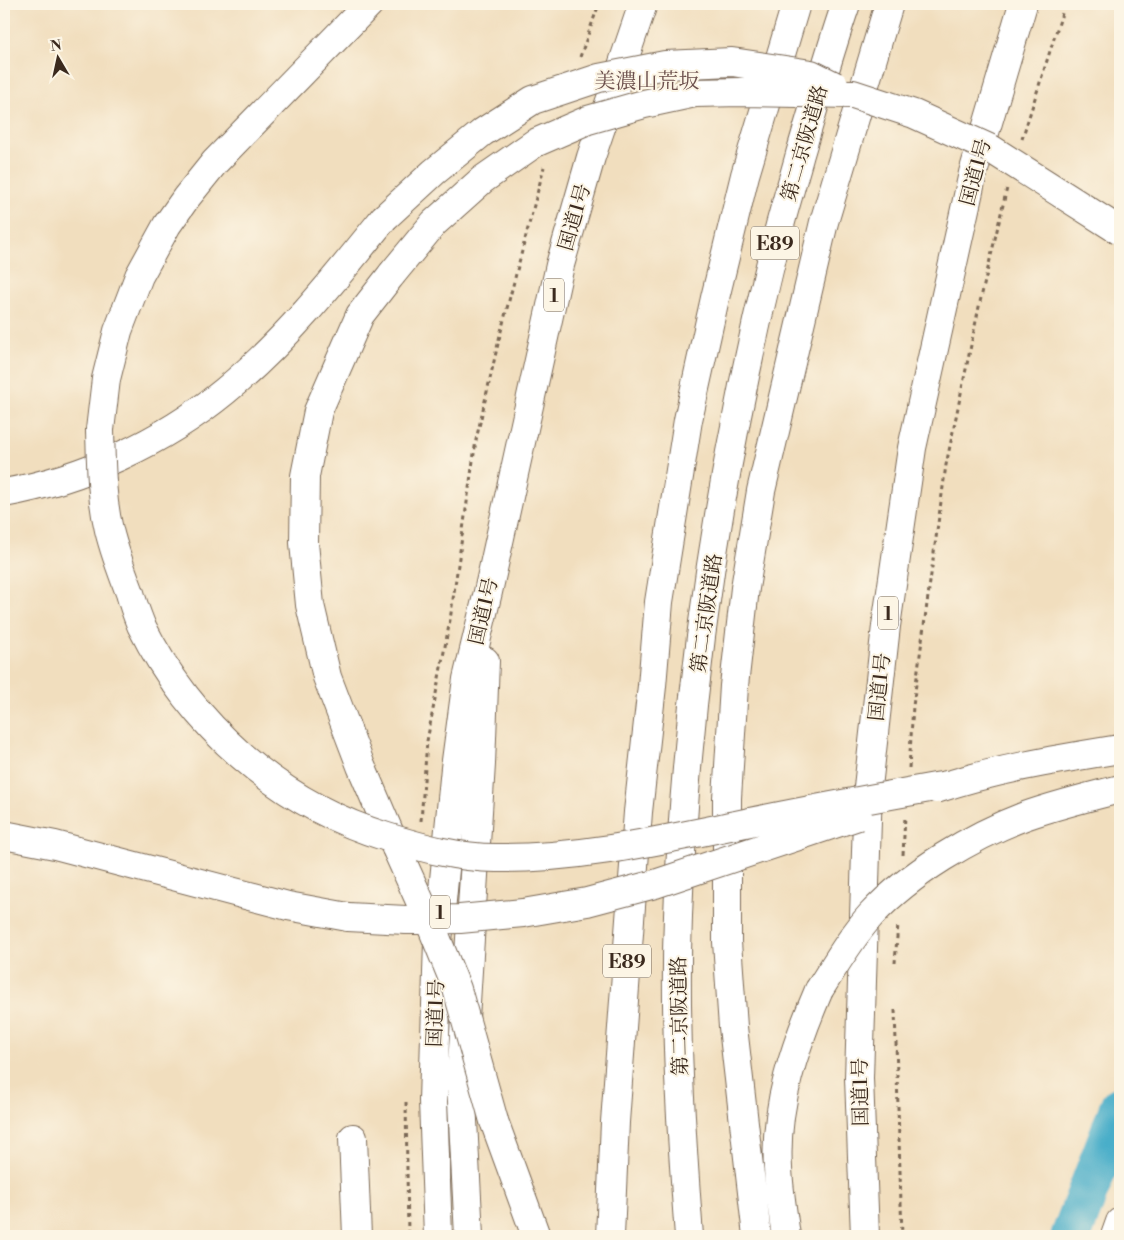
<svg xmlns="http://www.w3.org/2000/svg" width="1124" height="1240" font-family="'Libre Bodoni','Noto Serif JP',serif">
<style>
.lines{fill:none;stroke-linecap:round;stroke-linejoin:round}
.river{stroke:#4aaec9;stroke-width:41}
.minor-casing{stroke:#7b6956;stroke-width:30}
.major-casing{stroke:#7b6956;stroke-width:30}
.highway-casing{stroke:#7b6956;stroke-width:30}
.path{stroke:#7b6956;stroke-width:3;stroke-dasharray:4 4;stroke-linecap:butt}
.minor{stroke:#fff;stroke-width:28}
.major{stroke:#fff;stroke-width:28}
.highway{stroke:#fff;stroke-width:28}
.highway-bridge-casing{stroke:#7b6956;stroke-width:30;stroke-linecap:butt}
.highway-bridge{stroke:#fff;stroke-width:28}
.labels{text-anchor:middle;stroke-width:4;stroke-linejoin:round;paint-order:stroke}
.shield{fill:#fcf5e5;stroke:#75675a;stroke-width:1}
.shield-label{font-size:19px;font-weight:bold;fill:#3b2a1e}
.street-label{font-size:20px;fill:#3b2a1e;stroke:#fcf5e5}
.neighbourhood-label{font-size:21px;fill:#6c504d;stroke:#fcf5e5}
</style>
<rect width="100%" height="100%" fill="#fcf5e5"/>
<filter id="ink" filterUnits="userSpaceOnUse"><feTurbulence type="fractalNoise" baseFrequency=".02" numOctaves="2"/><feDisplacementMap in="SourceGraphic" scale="10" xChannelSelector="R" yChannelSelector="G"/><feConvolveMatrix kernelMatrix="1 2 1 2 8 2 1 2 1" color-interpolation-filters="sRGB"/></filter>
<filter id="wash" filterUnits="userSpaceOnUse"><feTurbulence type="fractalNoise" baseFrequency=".0096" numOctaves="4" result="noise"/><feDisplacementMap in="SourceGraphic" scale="20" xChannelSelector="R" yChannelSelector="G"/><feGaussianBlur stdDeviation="1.12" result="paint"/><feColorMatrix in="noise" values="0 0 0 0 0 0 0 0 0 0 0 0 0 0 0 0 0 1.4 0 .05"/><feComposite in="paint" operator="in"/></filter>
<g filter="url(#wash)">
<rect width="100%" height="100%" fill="#f1debe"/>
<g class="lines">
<path class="river" d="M1071 1236 1120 1107"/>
</g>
</g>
<g filter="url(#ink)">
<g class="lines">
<g class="minor-casing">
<path id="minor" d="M353 1138 357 1236"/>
</g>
<g class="major-casing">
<path id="major" d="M1115 1236 1120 1222"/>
</g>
<g class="highway-casing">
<path id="highway" d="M392 274 360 315 318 411 305 476 304 543 310 605 327 677 361 766 396 848
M100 430 106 379 118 331 139 276 167 225 186 198 215 162 369 4
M4 493C83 479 163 442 225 391 286 341 335 279 384 218
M4 835 55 845 288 906 348 917
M494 1121 536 1236
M438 1236 433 1101 438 941 455 768 467 679 488 592 560 265 591 157 643 4
M469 1236 461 1082 481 764 485 661
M610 1236 615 1122 638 812 652 686 659 602 688 420 715 298 745 175 796 4
M689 1236C681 1130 674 1023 678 916 686 691 721 463 775 245 782 215 792 184 800 154 815 104 829 53 846 4
M757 1236 733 1027 727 942V798L734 686 745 588 761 491 824 222 889 4
M786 1236C783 1214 779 1191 778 1168 774 1106 795 1046 819 990
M865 1236 859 1078 868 787 886 626 912 448 973 173 1023 4"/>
</g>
<path class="path" d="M580 57 599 4
M1022 139 1065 4
M909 768 913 706 946 465 980 302 1007 188
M421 821 427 741 450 620 476 440 500 335 544 167
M903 855 905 816
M895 963 898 924
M895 1010 902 1236
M406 1102 408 1236"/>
<use href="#minor" class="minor"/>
<use href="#major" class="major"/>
<use href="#highway" class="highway"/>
<g class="highway-bridge-casing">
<path id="highway-bridge" d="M384 218 434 172 483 132 533 100 599 78 665 65 732 62 811 74 835 86
M392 274 434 223 482 180 535 143 588 120 644 104 695 93 741 92 853 94 914 114 991 149 1120 231
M100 430C101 463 101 497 109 530 114 551 122 572 130 593 133 604 137 615 141 625 191 726 279 804 387 837 423 848 459 858 496 858 582 859 666 839 750 822 817 808 885 796 952 784
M936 789C996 769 1059 759 1120 749
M396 848 433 930 457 989 494 1121
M348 917 406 920 460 919 523 913 587 902 655 884 858 816
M819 990C835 965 851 937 871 915 910 873 972 836 1025 816 1056 805 1088 797 1120 789"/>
</g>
<use href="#highway-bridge" class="highway-bridge"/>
</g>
</g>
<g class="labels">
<g class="shield">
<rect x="751" y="226.5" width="48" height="33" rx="4"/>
<rect x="544" y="278.5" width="20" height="33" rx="4"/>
<rect x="878" y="596.5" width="20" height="33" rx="4"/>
<rect x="430" y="895.5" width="20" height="33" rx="4"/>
<rect x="603" y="944.5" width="48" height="33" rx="4"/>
</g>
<g class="shield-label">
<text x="775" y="250">E89</text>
<text x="554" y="302">1</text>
<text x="888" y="620">1</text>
<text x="440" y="919">1</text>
<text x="627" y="968">E89</text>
</g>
<g class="street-label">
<text transform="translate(804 143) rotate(-74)" y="7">第二京阪道路</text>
<text transform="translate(975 172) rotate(-75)" y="7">国道1号</text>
<text transform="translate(574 217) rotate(-74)" y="7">国道1号</text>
<text transform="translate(483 611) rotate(-77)" y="7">国道1号</text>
<text transform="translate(706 613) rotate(-82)" y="7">第二京阪道路</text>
<text transform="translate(879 687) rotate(-84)" y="7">国道1号</text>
<text transform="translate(435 1013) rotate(-88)" y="7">国道1号</text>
<text transform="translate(679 1016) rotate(-91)" y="7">第二京阪道路</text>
<text transform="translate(860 1092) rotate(-91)" y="7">国道1号</text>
</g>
<g class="neighbourhood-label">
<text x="647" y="88">美濃山荒坂</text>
</g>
</g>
<rect width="1124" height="1240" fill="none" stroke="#fcf5e5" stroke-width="20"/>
<g transform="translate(58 58) rotate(351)" stroke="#fcf5e5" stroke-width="4" paint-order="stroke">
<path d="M0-4L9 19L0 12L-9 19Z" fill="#3b2a1e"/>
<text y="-8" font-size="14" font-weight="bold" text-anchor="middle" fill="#3b2a1e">N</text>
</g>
</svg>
